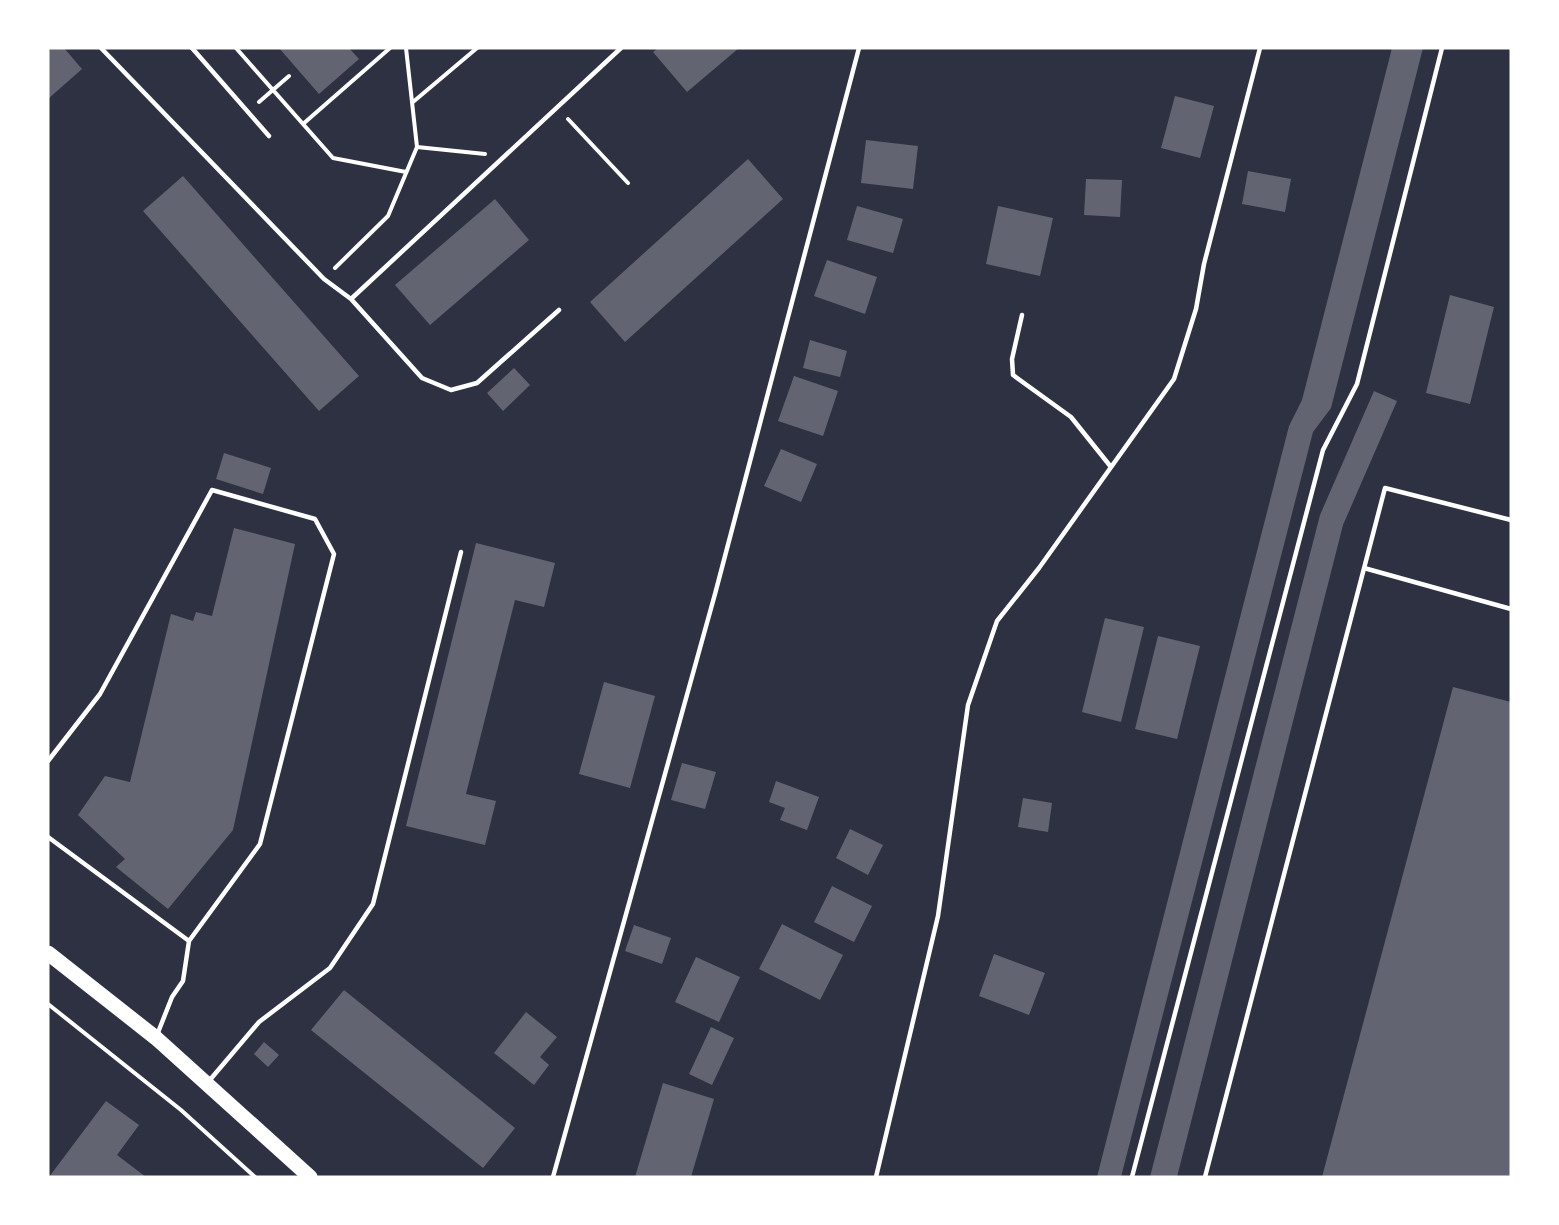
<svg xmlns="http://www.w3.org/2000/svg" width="1559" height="1225" font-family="Barlow,sans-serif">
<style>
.building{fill:#626471}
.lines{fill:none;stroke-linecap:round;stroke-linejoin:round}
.path{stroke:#fff;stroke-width:4}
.service{stroke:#fff;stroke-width:4.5}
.primary{stroke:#fff;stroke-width:15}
</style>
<rect width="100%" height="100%" fill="#2d3142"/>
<path class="building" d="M48 48H64L82 69 48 99Z
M279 48H349L359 59 319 94Z
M658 48H739L687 92 653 52Z
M1392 48H1423L1331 408 1313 432 1121 1177H1097L1289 426 1302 400Z
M1175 96 1214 106 1200 158 1161 148Z
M866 140 918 146 913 189 861 183Z
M748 159 783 199 625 342 590 302Z
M1248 171 1291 179 1285 212 1242 204Z
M183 176 359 376 319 411 143 211Z
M1086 179 1122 180 1120 217 1084 215Z
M495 199 529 240 430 325 395 285Z
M857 206 903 219 893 253 847 240Z
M998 206 1053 218 1040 276 986 264Z
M827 260 877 277 865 314 814 296Z
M1450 295 1494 307 1470 404 1426 393Z
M810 340 847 351 840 377 803 368Z
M514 368 530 385 503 411 487 393Z
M794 376 838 391 823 436 778 421Z
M1374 391 1397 401 1343 525 1177 1177H1150L1320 515Z
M781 449 817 464 801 502 764 486Z
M224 453 271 468 263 494 216 479Z
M234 528 295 544 233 830 168 909 116 867 125 859 78 815 105 776 130 782 171 614 193 621 196 612 212 616Z
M476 543 555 563 544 607 515 600 466 794 496 801 485 845 406 826Z
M1105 618 1144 627 1121 722 1082 712Z
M1158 636 1200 646 1177 739 1135 729Z
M604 682 655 696 630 788 579 774Z
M1453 687 1511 702V1177H1322Z
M682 763 716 772 705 809 671 800Z
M776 781 819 797 807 830 780 820 785 808 769 802Z
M1023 798 1052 803 1048 832 1018 827Z
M850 829 883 845 868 875 836 858Z
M832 886 872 906 854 942 814 922Z
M782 924 843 955 820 1000 759 969Z
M634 925 671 938 662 964 625 951Z
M994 954 1045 973 1029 1015 979 996Z
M696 957 740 977 719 1022 675 1002Z
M344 990 515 1128 483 1168 311 1030Z
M526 1012 557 1037 540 1057 549 1065 534 1085 494 1053Z
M711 1027 734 1038 712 1085 689 1074Z
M264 1042 279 1055 268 1067 254 1054Z
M663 1083 714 1099 691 1177H635Z
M106 1101 139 1125 117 1155 146 1177H49Z"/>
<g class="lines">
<path class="path" d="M236 48 333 158 406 172
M259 102 289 76
M413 102 477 48
M568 119 628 183
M303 124 390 48
M417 147 485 154
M335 268 388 216 417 147 406 48
M48 1004 181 1110 255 1177"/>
<path class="service" d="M101 48 324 279 351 299 621 48
M192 48 269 136
M351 299 422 378 451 390 477 383 559 310
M1022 315 1012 359 1013 375 1071 417 1111 467
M1364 568 1511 609
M48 761 100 694 212 490 315 519 334 554 260 844 189 941 183 981 172 997 157 1035
M48 837 189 941
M209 1081 259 1022 330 968 373 904 461 552
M553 1177 715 594 859 48
M876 1177 938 916 968 705 997 621 1039 568 1174 379 1196 309 1204 264 1260 48
M1132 1177 1323 450 1357 384 1442 48
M1205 1177 1385 488 1511 520"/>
<path class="primary" d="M48 953 156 1038 310 1177"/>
</g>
<rect width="1559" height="1225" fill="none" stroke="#ffffff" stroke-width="99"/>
</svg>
